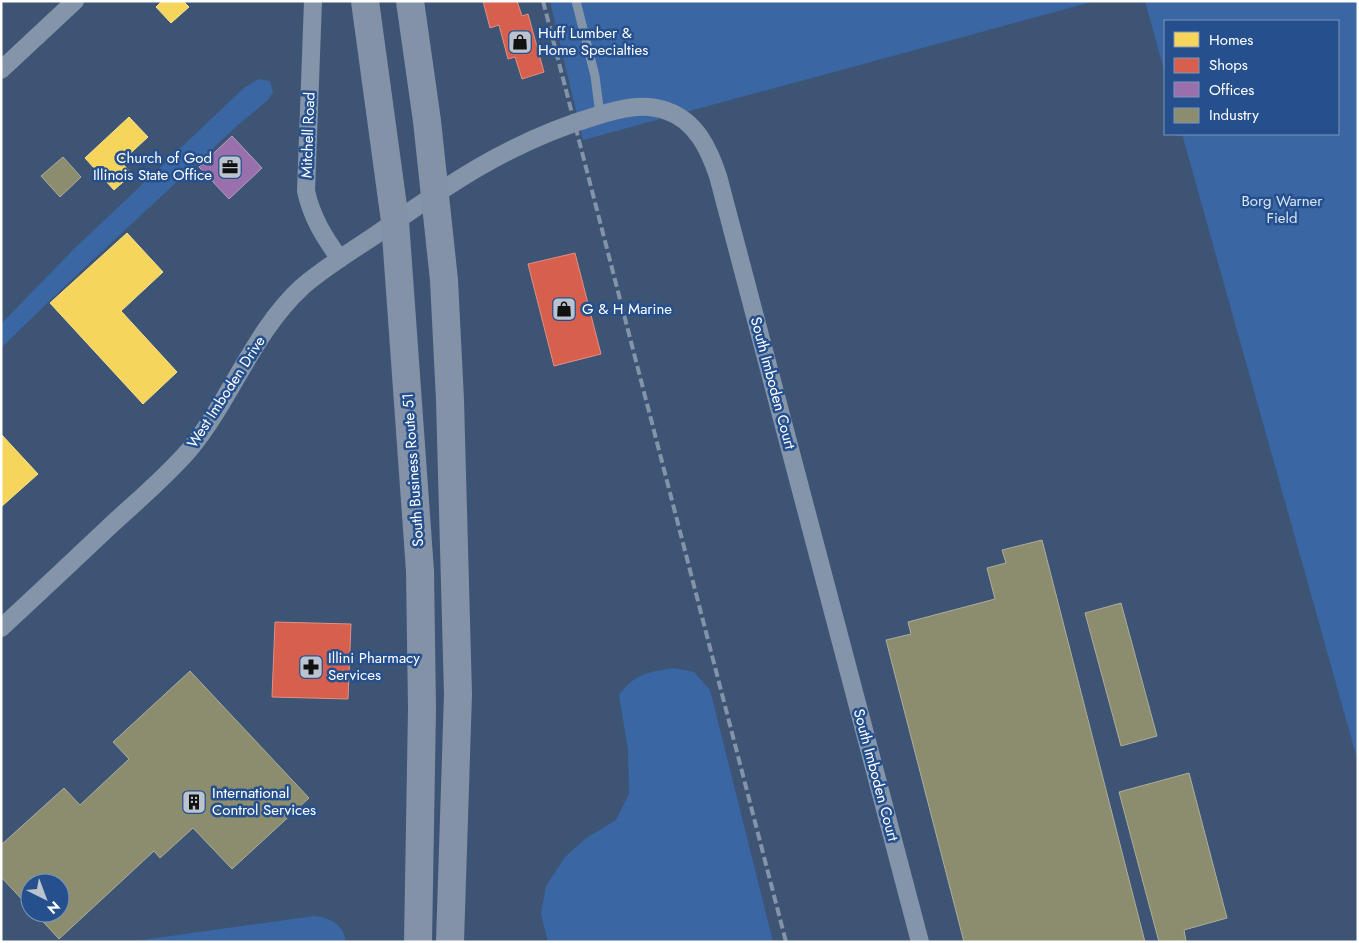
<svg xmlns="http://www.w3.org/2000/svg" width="1359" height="943" font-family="Jost,sans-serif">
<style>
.green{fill:#3a67a3}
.homes{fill:#f6d55c;stroke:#f9e28d}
.shops{fill:#d6604d;stroke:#e29082}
.offices{fill:#9970ab;stroke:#b89bc4}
.industry{fill:#8c8c6e;stroke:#aeae9a}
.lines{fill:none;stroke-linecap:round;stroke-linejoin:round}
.service{stroke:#8494a9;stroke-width:9}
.minor{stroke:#8494a9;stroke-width:18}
.primary{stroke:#8392a7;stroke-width:28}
.rail{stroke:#8494a8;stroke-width:4;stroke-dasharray:9 4;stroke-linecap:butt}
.labels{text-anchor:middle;stroke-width:5;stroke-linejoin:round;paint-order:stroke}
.poi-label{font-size:15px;fill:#fff;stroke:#25508d;text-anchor:start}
.street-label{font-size:15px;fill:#fff;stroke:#25508d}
.park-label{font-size:15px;fill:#d9e6f8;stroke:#25508d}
</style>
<rect width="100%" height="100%" fill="#3d5475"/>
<path class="green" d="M550 1H1095L583 140Z
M1145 1H1358V762L1182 134H1338V21H1165V73Z
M259 79 270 81 273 92 268 100 238 125 68 283 1 348V324L74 249 245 87Z
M673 668 694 672 710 690 773 942H548L541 914 546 886 565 857 585 839 616 820 629 794 628 750 619 695C634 674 649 672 673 668Z
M314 916C330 918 344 924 346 942H128Z"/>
<path class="homes" d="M162 1H183L189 7 171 23 156 7Z
M129 117 148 137 121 162 132 174 114 190 85 158Z
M127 233 163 272 121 311 177 372 143 404 50 303Z
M1 434 38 474 1 507Z"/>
<path class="shops" d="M483 1H517L522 16 528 14 544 72 522 79 515 57 508 59 499 25 490 28Z
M575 253 601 354 554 366 528 264Z
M275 622 351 624 348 699 272 697Z"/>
<path class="offices" d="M232 136 262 168 229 199 199 167Z"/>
<path class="industry" d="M63 157 81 177 60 197 41 176Z
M1042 540 1145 942H964L886 640 911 634 908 622 995 599 987 568 1006 563 1002 550Z
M1121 603 1157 736 1121 746 1085 613Z
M190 671 309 798 232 869 193 828 160 858 154 851 59 939 35 913H60V883H30V908L1 877V845L64 788 80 805 129 759 113 742Z
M1189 773 1227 918 1184 930 1186 941 1159 942 1119 792Z"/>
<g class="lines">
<path class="service" d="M576 1 595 76 600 115"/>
<path class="minor" d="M313 1 306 191C312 218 324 237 340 259
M1 70 75 1
M1 628C38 594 74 560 110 526 137 501 166 477 190 449 232 398 253 332 302 287 325 267 352 251 377 234 449 184 511 141 596 116 619 109 644 102 667 111 696 121 709 149 718 176L920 942"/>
<path class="primary" d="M365 1 395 221 420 571 422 709 418 942
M410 1 427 121 444 280 450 400 458 694 450 942"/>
<path class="rail" d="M543 1 786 942"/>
</g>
<defs>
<g id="shop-square" transform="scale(1.25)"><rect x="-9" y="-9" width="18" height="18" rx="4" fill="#bbc3cf" stroke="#25508d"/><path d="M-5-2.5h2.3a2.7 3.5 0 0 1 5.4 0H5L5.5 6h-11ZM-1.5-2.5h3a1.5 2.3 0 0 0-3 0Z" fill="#111"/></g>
<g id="office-square" transform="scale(1.25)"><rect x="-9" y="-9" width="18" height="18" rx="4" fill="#bbc3cf" stroke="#25508d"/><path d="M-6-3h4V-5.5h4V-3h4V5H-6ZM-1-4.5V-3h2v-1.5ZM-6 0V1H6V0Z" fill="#111"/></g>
<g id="pharmacy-square" transform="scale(1.25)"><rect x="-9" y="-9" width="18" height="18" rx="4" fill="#bbc3cf" stroke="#25508d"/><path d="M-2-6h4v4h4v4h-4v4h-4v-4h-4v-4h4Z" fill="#111"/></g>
<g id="building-square" transform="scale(1.25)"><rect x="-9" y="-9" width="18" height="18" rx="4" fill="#bbc3cf" stroke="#25508d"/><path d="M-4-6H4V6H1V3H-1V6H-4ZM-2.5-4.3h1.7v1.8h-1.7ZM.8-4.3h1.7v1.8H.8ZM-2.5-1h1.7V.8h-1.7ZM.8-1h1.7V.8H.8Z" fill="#111"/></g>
</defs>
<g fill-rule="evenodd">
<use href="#shop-square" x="520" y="42"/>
<use href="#office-square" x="230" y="167"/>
<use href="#shop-square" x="564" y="309"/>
<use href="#pharmacy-square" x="311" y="667"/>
<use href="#building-square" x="194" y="802"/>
</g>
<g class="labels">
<g class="poi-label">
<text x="538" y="38">Huff Lumber &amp;<tspan x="538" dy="17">Home Specialties</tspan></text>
<text x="212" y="163" text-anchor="end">Church of God<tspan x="212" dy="17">Illinois State Office</tspan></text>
<text x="582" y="314">G &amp; H Marine</text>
<text x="328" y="663">Illini Pharmacy<tspan x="328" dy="17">Services</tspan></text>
<text x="212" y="798">International<tspan x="212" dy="17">Control Services</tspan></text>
</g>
<g class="street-label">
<text transform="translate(308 135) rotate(-88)" y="5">Mitchell Road</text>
<text transform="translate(773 383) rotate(75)" y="5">South Imboden Court</text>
<text transform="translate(226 392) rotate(-57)" y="5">West Imboden Drive</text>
<text transform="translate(413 470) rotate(-94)" y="5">South Business Route 51</text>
<text transform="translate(876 775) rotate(75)" y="5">South Imboden Court</text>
</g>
<g class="park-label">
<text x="1282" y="206">Borg Warner<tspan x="1282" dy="17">Field</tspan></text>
</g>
</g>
<rect width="1359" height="943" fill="none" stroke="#ffffff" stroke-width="5"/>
<rect x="1164" y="20" width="175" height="115" fill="#25508d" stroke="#7c96bb"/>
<rect x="1174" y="32" width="25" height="15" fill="#f6d55c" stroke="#7c96bb"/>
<text x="1209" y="45" font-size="15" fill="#ffffff">Homes</text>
<rect x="1174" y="58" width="25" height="15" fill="#d6604d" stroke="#7c96bb"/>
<text x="1209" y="70" font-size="15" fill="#ffffff">Shops</text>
<rect x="1174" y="82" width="25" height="15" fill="#9970ab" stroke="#7c96bb"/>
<text x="1209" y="95" font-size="15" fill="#ffffff">Offices</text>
<rect x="1174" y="108" width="25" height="15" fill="#8c8c6e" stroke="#7c96bb"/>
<text x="1209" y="120" font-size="15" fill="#ffffff">Industry</text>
<g transform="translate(45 898) rotate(138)"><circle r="24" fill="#25508d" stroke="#7c96bb"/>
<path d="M0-4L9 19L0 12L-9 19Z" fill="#bbc3cf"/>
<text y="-8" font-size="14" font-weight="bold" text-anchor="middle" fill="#ffffff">N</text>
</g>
</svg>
